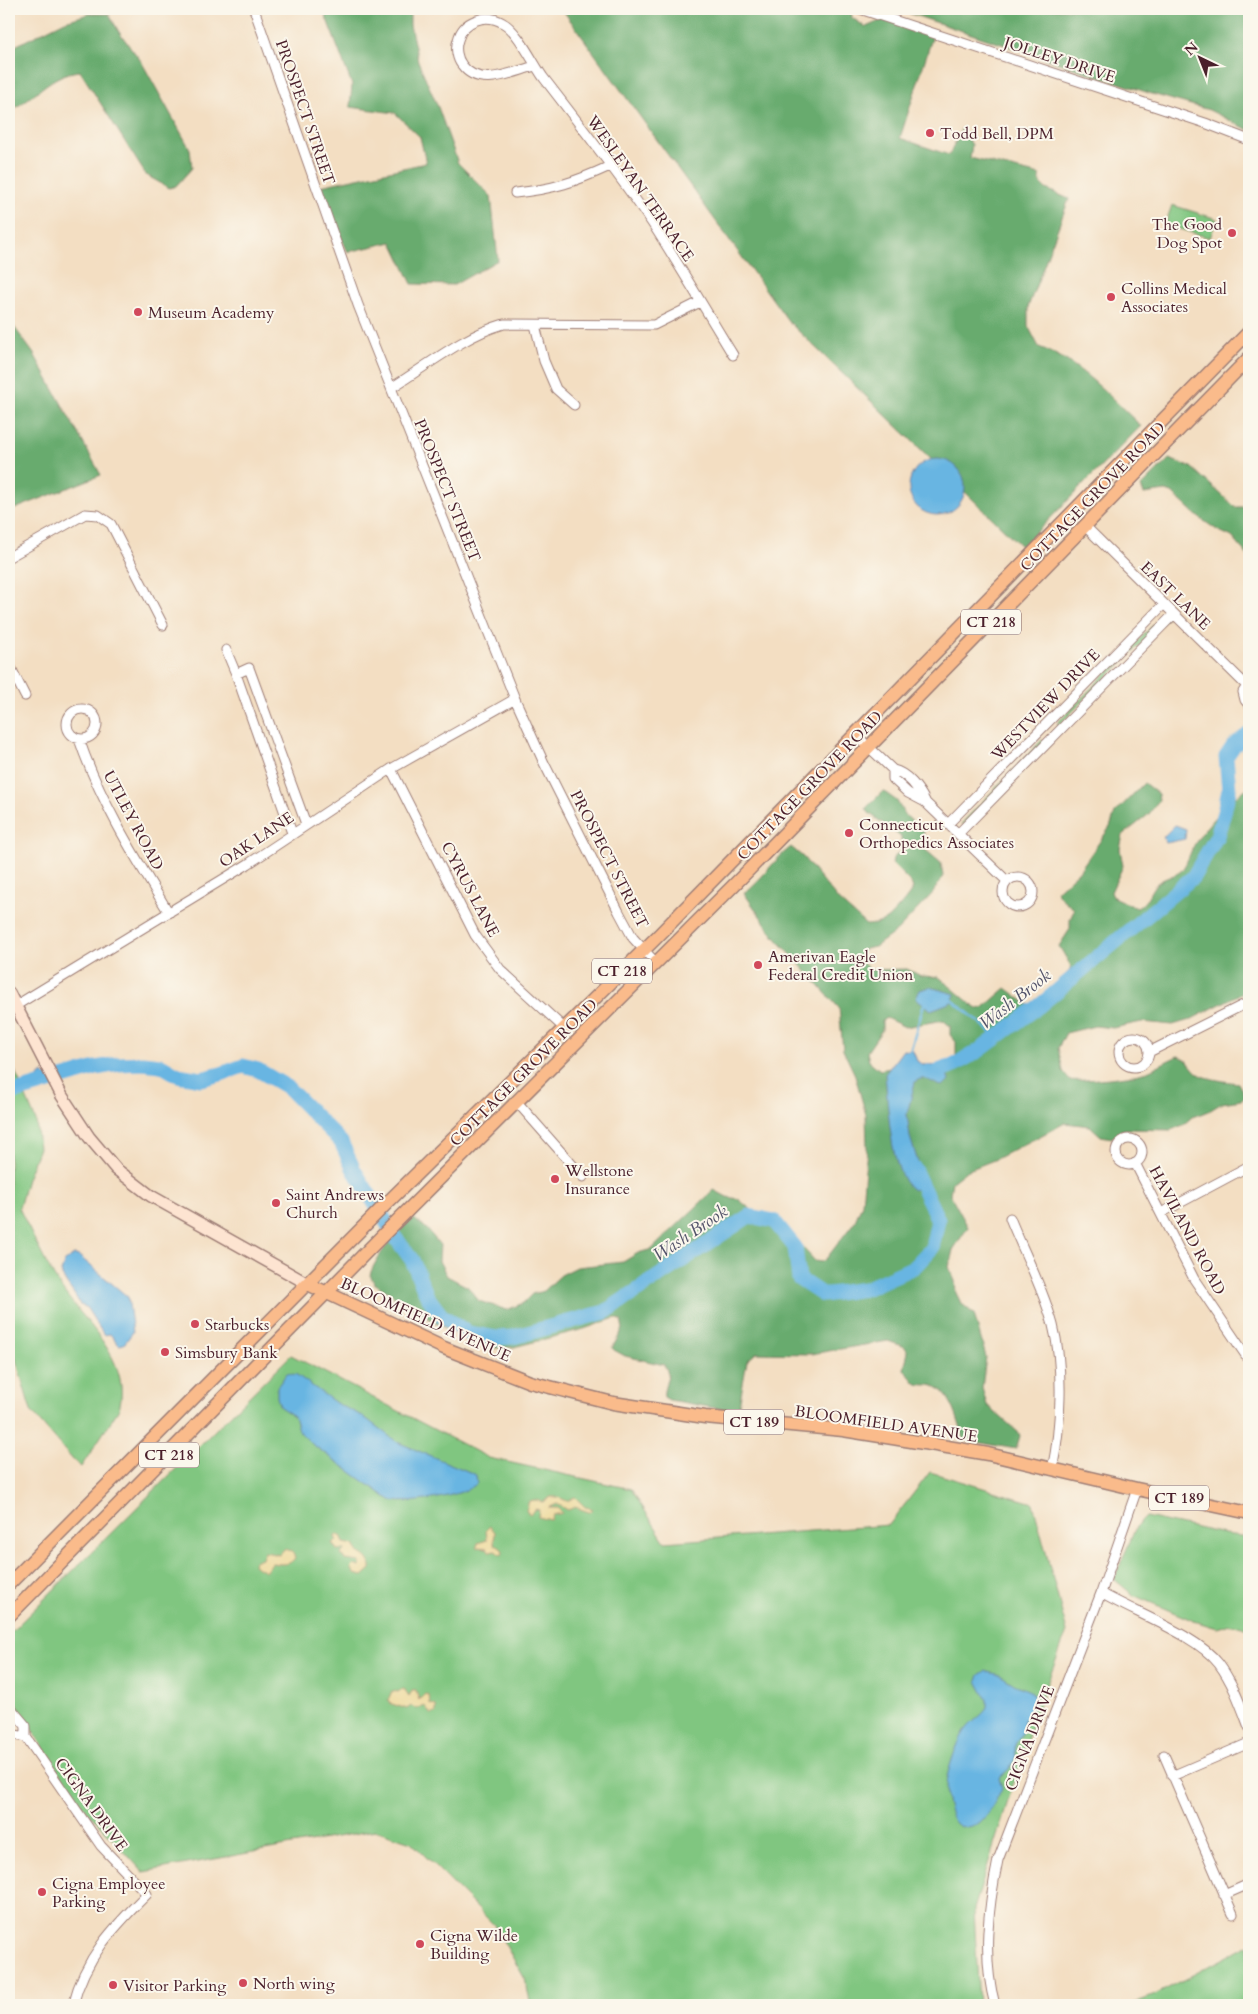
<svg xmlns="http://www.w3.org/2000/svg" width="1258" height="2014" font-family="Cardo,serif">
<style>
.green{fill:#80c680;stroke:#657256}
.forest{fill:#68ab6e;stroke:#59654c;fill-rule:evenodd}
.sand{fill:#eeda9e;stroke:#9c7c64}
.water{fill:#68b5e2;stroke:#596a86}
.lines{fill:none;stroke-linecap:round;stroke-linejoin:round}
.stream{stroke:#68b5e2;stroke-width:2.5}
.river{stroke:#68b5e2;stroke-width:15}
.minor-casing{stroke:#9e7e76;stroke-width:11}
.secondary-casing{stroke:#9e7e76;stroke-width:14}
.primary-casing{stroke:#9e7e76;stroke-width:15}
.minor{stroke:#fff;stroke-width:9}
.secondary{stroke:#fde4d1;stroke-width:11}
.primary{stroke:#fabb8b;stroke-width:12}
.poi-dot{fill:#d1495b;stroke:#fbf7ec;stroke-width:2}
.labels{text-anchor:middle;stroke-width:4;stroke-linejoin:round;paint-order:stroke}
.shield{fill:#fbf7ec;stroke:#7f6065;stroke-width:1}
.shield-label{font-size:15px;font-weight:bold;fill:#4a1f2b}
.street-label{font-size:16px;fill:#4a1f2b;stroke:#fbf7ec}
.poi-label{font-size:16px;fill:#4a1f2b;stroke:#fbf7ec;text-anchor:start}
.water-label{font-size:18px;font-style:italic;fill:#54546b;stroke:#fbf7ec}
</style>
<rect width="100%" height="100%" fill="#fbf7ec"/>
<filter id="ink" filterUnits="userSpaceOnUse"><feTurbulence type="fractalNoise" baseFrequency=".02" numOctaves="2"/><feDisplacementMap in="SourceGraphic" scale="10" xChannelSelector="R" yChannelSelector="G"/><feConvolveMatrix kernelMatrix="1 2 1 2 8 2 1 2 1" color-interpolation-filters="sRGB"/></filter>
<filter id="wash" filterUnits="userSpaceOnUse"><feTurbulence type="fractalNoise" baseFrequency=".0096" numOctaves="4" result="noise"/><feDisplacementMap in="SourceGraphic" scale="20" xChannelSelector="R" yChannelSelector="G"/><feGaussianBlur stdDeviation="1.12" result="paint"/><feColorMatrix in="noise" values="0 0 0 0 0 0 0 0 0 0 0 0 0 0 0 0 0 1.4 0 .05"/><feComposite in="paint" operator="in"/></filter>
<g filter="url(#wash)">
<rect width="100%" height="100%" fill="#f3dec2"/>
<path class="green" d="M1172 205 1217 219 1210 238 1165 225Z
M1167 614 1168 617 1058 726V722L1162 616Z
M1042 740 1044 742 963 825 961 824Z
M9 1057 36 1121 39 1148 27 1179 19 1208C31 1232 42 1257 56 1280 80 1319 133 1358 119 1409L81 1467 73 1460 31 1411 9 1336Z
M291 1355 489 1458 631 1489 665 1542 889 1525 930 1472 1033 1503 1067 1632 1036 1712 974 1909 979 2005H531L525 1979 494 1925 411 1842 375 1830 143 1872 77 1800 9 1694V1634Z
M1146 1517 1224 1534 1249 1537V1629L1231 1624 1217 1628 1194 1621 1133 1595 1114 1579 1136 1527Z
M1249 1945V2005H1127L1155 1995Z"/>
<path class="forest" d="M323 9H410V25L418 61 438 107 458 163 491 196 498 260 454 285 412 284 392 242 348 252 316 187 426 163 420 137 395 113 350 107 352 85Z
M562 9H851L852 18 866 27 889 17 934 32 900 138 949 155 962 128 972 145 970 158 1040 175V183L1046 189 1069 199 1028 307V326L1039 347C1080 362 1109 396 1141 426L1022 547 789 322Z
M896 9H1249V130L1209 110 1152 94Z
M89 14H109L119 32 141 61 190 149 192 168 176 186 169 188 146 175 80 71C51 73 34 99 9 111V82L12 79 9 71V49L65 21Z
M9 320 34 354 101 475 12 510 9 505Z
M1169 459 1191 467 1235 507H1243L1249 509V557L1232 537 1217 530 1197 516 1172 493 1166 491 1144 494 1141 487Z
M1144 783 1158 794 1159 800 1149 814 1123 835 1120 849 1123 866 1111 892 1113 897 1137 908C1148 902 1148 894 1155 885 1163 877 1177 876 1182 870 1188 862 1190 851 1196 842 1208 823 1229 799 1249 787V989L1190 1020 1173 1025 1142 1022 1113 1028 1095 1026 1066 1033 1058 1048 1063 1071 1070 1080C1075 1082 1136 1076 1143 1073 1155 1068 1166 1061 1178 1056 1189 1058 1191 1069 1199 1074 1206 1079 1230 1082 1238 1083L1245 1096 1241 1100 1222 1103 1209 1111 1192 1117 1183 1125 1171 1130 1127 1129 1121 1130 1112 1138 1101 1136 1090 1126 1065 1123 994 1160 966 1171 952 1182 950 1194 968 1227 953 1250 949 1267 955 1281 956 1293 961 1303 974 1314 986 1357 982 1388 987 1405 1019 1433 1020 1436 1016 1449 964 1440C959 1424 953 1394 934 1386 928 1384 922 1386 915 1383L904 1369 908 1352 905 1347 888 1341 811 1354 756 1353 747 1361 739 1406 727 1410 669 1400 664 1397C662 1386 673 1376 664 1365L625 1356 614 1350 612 1348 623 1329 621 1320 615 1318 584 1329 514 1347 492 1348 465 1338 438 1324 374 1283 370 1275C374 1260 400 1224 414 1219L426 1228 440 1245 439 1261 447 1276 468 1287 479 1301 507 1310 523 1303 532 1294 544 1291 561 1275 577 1267 623 1262 638 1253 652 1249 714 1190 727 1197 738 1199 766 1221 784 1227 815 1261 821 1262 826 1259 855 1221 862 1204 867 1148 866 1115 855 1075 843 1050 839 1008 774 936 744 893C762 880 773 860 791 847L803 857 839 901 866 925C873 925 881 923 886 920 892 916 911 894 913 888L911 883 892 864 893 858 902 851 901 837 869 813 866 808 883 791 897 801 904 814 924 832 921 846 941 863 943 876 933 893 898 930 875 947 865 949 858 958 870 970 907 969 921 976 939 977 977 1009 983 1008 1006 988 1029 1005 1053 987 1072 968 1059 946 1070 929V920L1074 909 1059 896 1057 891 1079 871 1110 827 1115 813ZM886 1018 905 1027 943 1020 950 1026V1035L956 1042V1062L937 1069 916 1063 880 1070 869 1061 867 1052 882 1030V1021Z"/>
<path class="sand" d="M551 1497H558L567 1501 575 1497 585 1507 593 1509 589 1512 575 1507 568 1510 557 1504 548 1508H558L562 1513 553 1515 551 1520 538 1517 539 1510 535 1509 530 1514 526 1511 529 1501 535 1500 543 1502Z
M490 1526 495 1532 494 1545H498L503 1551 502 1555 495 1551 490 1552 487 1548 477 1547 478 1543 487 1540 486 1530Z
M337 1534 342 1537 344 1543 354 1545 359 1553C365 1555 372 1561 371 1569L363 1576 355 1574 351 1568 354 1565 360 1567V1562L345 1560 341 1554 345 1549 337 1550 332 1543 337 1541 335 1537Z
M284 1549 292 1551 295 1558C289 1566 280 1564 272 1563L265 1572 253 1565 254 1561 262 1558 265 1552 279 1555Z
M402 1689 405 1690 409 1696 412 1691H416L419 1700 425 1694 429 1695 430 1704 436 1706V1713L431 1714 424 1705 418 1709 411 1706 407 1709 389 1703 388 1700 392 1691 398 1692Z"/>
<path class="water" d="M909 487a28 28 0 1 1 56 0a28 28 0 1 1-56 0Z
M1175 825 1186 829 1185 839 1166 843 1163 837Z
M930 987 955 994 952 1002 931 1010 916 998 920 990Z
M903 1050 913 1051 917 1061 923 1065 944 1064 949 1080 943 1086C932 1085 926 1073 915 1082L907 1114 910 1137 923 1178 919 1187 913 1190C889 1175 888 1099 885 1074Z
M43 1073 50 1086 9 1097V1092L33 1082Z
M74 1255 79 1256 128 1297 133 1332 124 1344 119 1345 110 1334 104 1335 86 1307 80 1305C75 1292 65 1285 61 1272L65 1261Z
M287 1373 297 1375 336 1403 364 1417 397 1442 472 1473 476 1475 477 1483C468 1496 402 1506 390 1500L312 1444 298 1430 294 1416 280 1407 277 1397V1387Z
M985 1671 1000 1675 1014 1684 1032 1692C1037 1704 1033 1710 1024 1719L1023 1731 1015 1745 1016 1757 1009 1769 999 1778 1002 1788C997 1799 987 1819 976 1825 948 1840 944 1793 947 1777 950 1764 959 1736 968 1727 974 1720 983 1715 987 1708V1700L977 1681 979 1675Z"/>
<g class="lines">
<path class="stream" d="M950 998 997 1037
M910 1052 924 1004"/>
<path class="river" d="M928 1072 934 1073 956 1064 980 1050 1039 1006 1193 877 1217 836 1224 812 1229 790 1226 757 1234 745 1249 734
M9 1094 96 1068 119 1064 142 1063 161 1065 178 1075 201 1079 221 1074 243 1066 258 1070 287 1087 341 1142 354 1170 398 1241 412 1260 427 1296 441 1315 468 1333 496 1338 513 1337 605 1312 749 1216 774 1221 795 1247 799 1279 823 1295 865 1289 914 1267 932 1248 938 1220 913 1167"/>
</g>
</g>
<g filter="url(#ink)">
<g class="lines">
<g class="minor-casing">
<path id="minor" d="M254 9 358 305 515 699 544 763 619 912 633 938 656 963
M860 9 1205 123 1249 140
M535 66C512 72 479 89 462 65 457 59 455 48 458 40 463 20 486 13 503 23 518 31 533 63 543 77 580 125 618 173 652 223 680 266 706 311 733 355
M515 193C554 189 575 182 610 166
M535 325 544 361 556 389 574 405
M391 388C427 366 463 336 504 324L654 325 700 302
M1085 526 1246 685
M9 557 85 514 98 515 111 524 163 625
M226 650 236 674
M9 664 25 696
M1249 683 1243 692 1245 700 1249 705
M67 724a15 15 0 1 1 30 0a15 15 0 1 1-30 0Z
M855 734 893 770C907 773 919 789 925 801
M79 739C100 801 135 857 169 913
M391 769 475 935 500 969 565 1029
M893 770V779L908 793 925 802 1007 881
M948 824 1164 604
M292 833 236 674 249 668 306 824
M958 834 1174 614
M1003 892a15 15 0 1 1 30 0a15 15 0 1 1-30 0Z
M15 1006 248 864 391 769 515 699
M1119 1052a15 15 0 1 1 30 0a15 15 0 1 1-30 0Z
M1149 1052 1249 1002
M517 1102 583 1177
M1116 1152a13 13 0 1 1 26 0a13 13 0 1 1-26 0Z
M1135 1163 1194 1279 1249 1360
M1161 1213 1249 1166
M1010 1218C1024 1253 1043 1288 1053 1325 1064 1367 1061 1428 1052 1470
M1101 1593C1135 1613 1197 1635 1219 1664 1233 1683 1241 1706 1249 1727
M9 1706 26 1726V1737L101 1846 147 1894C113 1928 85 1957 73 2005
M9 1728 15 1735 26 1737
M1164 1755 1233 1914
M1172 1776 1249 1743
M1224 1895 1249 1884
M995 2005C982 1958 988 1908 998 1860L1101 1593 1137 1489"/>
</g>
<g class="secondary-casing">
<path id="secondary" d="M9 993 62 1096 89 1137 116 1169 151 1196 308 1284"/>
</g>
<g class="primary-casing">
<path id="primary" d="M308 1284 444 1348 530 1382 613 1403 705 1417 843 1430 930 1444 988 1454 1137 1489 1249 1513
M9 1584 385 1205 655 939 1249 332
M9 1616 384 1234 733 886 1249 358"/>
</g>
<use href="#minor" class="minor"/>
<use href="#secondary" class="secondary"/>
<use href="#primary" class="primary"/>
</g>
</g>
<g class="poi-dot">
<circle cx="930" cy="133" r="5"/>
<circle cx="1232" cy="233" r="5"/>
<circle cx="1111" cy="297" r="5"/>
<circle cx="138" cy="312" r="5"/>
<circle cx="849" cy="833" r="5"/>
<circle cx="758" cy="965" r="5"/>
<circle cx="555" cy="1179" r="5"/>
<circle cx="276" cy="1203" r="5"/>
<circle cx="195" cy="1324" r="5"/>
<circle cx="165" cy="1352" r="5"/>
<circle cx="42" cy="1892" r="5"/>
<circle cx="420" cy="1944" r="5"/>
<circle cx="243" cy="1983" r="5"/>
<circle cx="113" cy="1985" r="5"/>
</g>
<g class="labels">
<g class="shield">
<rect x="961" y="609.5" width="60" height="25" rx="4"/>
<rect x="592" y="958.5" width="60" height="25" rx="4"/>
<rect x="724" y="1409.5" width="60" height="25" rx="4"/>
<rect x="139" y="1442.5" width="60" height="25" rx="4"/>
<rect x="1149" y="1485.5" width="60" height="25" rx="4"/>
</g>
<g class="shield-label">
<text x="991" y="627">CT 218</text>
<text x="622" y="976">CT 218</text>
<text x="754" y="1427">CT 189</text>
<text x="169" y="1460">CT 218</text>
<text x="1179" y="1503">CT 189</text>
</g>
<g class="street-label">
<text transform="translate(1060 59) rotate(18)" y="6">JOLLEY DRIVE</text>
<text transform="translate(306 112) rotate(71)" y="6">PROSPECT STREET</text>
<text transform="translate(641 188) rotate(55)" y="6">WESLEYAN TERRACE</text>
<text transform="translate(448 490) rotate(68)" y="6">PROSPECT STREET</text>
<text transform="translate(1092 496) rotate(-46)" y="6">COTTAGE GROVE ROAD</text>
<text transform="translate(1176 595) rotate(44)" y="6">EAST LANE</text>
<text transform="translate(1045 704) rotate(-46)" y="6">WESTVIEW DRIVE</text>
<text transform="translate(809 785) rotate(-46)" y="6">COTTAGE GROVE ROAD</text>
<text transform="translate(134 820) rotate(62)" y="6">UTLEY ROAD</text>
<text transform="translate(256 839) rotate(-34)" y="6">OAK LANE</text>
<text transform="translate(610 859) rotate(63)" y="6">PROSPECT STREET</text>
<text transform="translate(471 889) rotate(62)" y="6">CYRUS LANE</text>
<text transform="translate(523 1072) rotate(-45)" y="6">COTTAGE GROVE ROAD</text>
<text transform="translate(1188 1230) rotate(62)" y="6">HAVILAND ROAD</text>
<text transform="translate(426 1319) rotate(24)" y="6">BLOOMFIELD AVENUE</text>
<text transform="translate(886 1423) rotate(8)" y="6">BLOOMFIELD AVENUE</text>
<text transform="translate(1029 1738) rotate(-69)" y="6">CIGNA DRIVE</text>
<text transform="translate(92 1804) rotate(54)" y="6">CIGNA DRIVE</text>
</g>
<g class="poi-label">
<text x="940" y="139">Todd Bell, DPM</text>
<text x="1222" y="230" text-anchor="end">The Good<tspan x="1222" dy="18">Dog Spot</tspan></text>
<text x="1121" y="294">Collins Medical<tspan x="1121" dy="18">Associates</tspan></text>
<text x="148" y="318">Museum Academy</text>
<text x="859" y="830">Connecticut<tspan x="859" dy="18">Orthopedics Associates</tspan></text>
<text x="768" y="962">Amerivan Eagle<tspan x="768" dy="18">Federal Credit Union</tspan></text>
<text x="565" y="1176">Wellstone<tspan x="565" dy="18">Insurance</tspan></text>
<text x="286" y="1200">Saint Andrews<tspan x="286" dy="18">Church</tspan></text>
<text x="205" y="1330">Starbucks</text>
<text x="175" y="1358">Simsbury Bank</text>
<text x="52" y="1889">Cigna Employee<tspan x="52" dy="18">Parking</tspan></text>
<text x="430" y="1941">Cigna Wilde<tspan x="430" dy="18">Building</tspan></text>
<text x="253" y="1989">North wing</text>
<text x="123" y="1991">Visitor Parking</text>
</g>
<g class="water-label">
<text transform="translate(1015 999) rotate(-38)" y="6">Wash Brook</text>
<text transform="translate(690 1233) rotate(-34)" y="6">Wash Brook</text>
</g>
</g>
<rect width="1258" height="2014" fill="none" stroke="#fbf7ec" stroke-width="30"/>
<g transform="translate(1200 58) rotate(317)" stroke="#fbf7ec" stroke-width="4" paint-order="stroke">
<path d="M0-4L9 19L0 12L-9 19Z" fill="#4a1f2b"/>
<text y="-8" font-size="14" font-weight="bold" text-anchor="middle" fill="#4a1f2b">N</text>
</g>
</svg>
